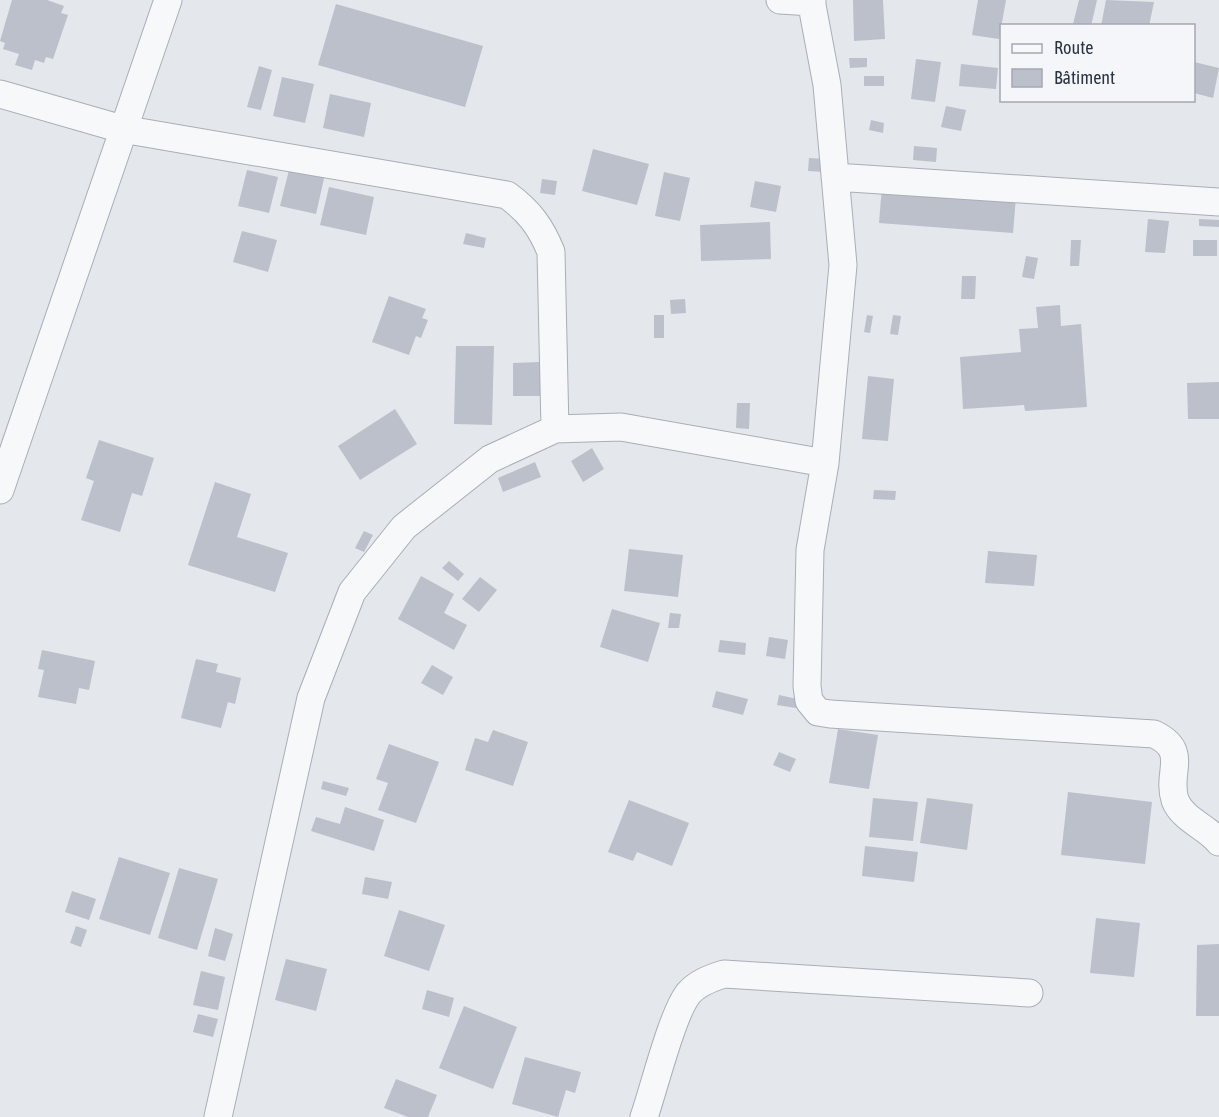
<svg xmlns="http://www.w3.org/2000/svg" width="1219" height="1117" font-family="'Asap Condensed',sans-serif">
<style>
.building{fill:#bbc0ca}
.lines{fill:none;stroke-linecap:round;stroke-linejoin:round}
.minor-casing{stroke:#a9aeb7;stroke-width:29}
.minor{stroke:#f7f8fa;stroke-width:27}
</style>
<rect width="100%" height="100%" fill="#e4e7ec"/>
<path class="building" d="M12 0H47L64 6 61 13 68 15 53 59 46 57 44 63 35 60 32 70 15 65 19 54 3 49 5 43 0 41Z
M853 0H883L885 39 854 41Z
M978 0H1006L999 39 972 35Z
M1079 0H1097L1091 26 1073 24Z
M1106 0 1154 2 1149 26H1101Z
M336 4 483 46 465 107 318 65Z
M849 58H867V67L850 68Z
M916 59 941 62 935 102 911 99Z
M1194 62 1219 68 1213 98 1194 93Z
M961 64 998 68 996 89 959 86Z
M259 66 272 70 261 110 247 107Z
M864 76H884V86H864Z
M282 77 314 84 305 123 273 116Z
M330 94 371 103 364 137 323 128Z
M946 106 966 110 961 131 941 127Z
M871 120 884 123 883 133 869 130Z
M914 146 937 148 936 162 913 160Z
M593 149 649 164 637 205 582 191Z
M809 158 825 159 824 172 808 171Z
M290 166 325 174 316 214 280 206Z
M247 170 278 177 269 213 238 206Z
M664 172 690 178 680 221 655 216Z
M542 179 557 181 555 195 540 193Z
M755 181 781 186 776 212 750 207Z
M882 186 1016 197 1013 233 879 223Z
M329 187 374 197 366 235 320 225Z
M1148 219 1169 221 1165 253 1145 252Z
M1199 219 1219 220V227L1199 226Z
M770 222 771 259 701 261 700 225Z
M242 231 277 240 268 272 233 262Z
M466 233 486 238 484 248 463 244Z
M1071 240H1081L1079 266H1070Z
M1193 240H1217V256H1193Z
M1026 256 1038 258 1034 279 1022 277Z
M962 276H976L975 299H961Z
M389 296 426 309 422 318 428 320 421 338 416 336 409 355 372 342Z
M685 299 686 313 671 314 670 300Z
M1060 305 1061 326 1081 324 1087 407 1025 411 1024 405 963 409 960 357 1021 352 1019 329 1038 328 1036 307Z
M654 315H664V338H654Z
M867 315 873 316 870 333 864 332Z
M893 315 901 316 898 335 890 334Z
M456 346H494L492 425 454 424Z
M540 362V396H513V363Z
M868 376 894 379 888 441 862 439Z
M1219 382V419H1188L1187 383Z
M737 403H750L749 429 736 428Z
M395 409 417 444 360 480 338 446Z
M99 440 154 458 142 496 132 493 120 532 81 520 94 481 86 478Z
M592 448 604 469 583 482 571 461Z
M535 462 541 477 503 492 498 478Z
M215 482 251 494 237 537 288 553 275 592 188 565Z
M874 490 896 491 895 500 873 499Z
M364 531 373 535 364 552 355 548Z
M629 549 683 555 678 597 624 591Z
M988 551 1037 555 1034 586 985 583Z
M449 561 464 574 458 581 442 568Z
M421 576 454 594 444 613 467 625 454 650 398 619Z
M480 577 497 590 479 612 462 599Z
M612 609 660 623 648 662 600 647Z
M670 613 681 614 679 628H668Z
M769 637 788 640 785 659 766 656Z
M720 640 746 643 745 655 718 652Z
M42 650 95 661 89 690 79 688 76 704 38 697 44 670 38 669Z
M196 659 218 664 216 672 241 678 235 704 228 702 221 728 181 718Z
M432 665 453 677 443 695 421 683Z
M716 691 748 699 743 715 712 707Z
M779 695 797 699 796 708 777 705Z
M838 729 878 735 869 789 829 783Z
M493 730 528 742 513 786 465 770 475 738 488 742Z
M389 744 439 762 416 823 378 810 388 783 376 779Z
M779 752 796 759 790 772 773 765Z
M323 781 349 788 346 796 321 789Z
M1068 792 1152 802 1145 864 1061 855Z
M873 798 918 802 913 841 869 837Z
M927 798 973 804 967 850 920 843Z
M629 800 689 823 672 866 637 852 633 861 608 852Z
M345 807 384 820 374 851 311 831 316 817 340 824Z
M865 846 918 852 914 882 862 876Z
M119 857 170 873 150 935 99 919Z
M179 868 218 879 197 950 158 938Z
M365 877 392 882 388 899 362 894Z
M72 891 96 899 89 920 65 912Z
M399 910 445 925 429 971 384 956Z
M1096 918 1140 923 1134 977 1090 973Z
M76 926 87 930 81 947 70 943Z
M215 928 233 934 225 961 208 956Z
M1219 944V1016H1196L1197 945Z
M286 959 327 969 316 1011 275 1000Z
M201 971 225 977 218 1010 193 1005Z
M427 990 454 998 449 1017 422 1009Z
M464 1006 517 1027 493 1089 439 1068Z
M198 1014 218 1019 213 1037 193 1032Z
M525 1057 581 1072 575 1093 566 1090 558 1117 512 1104Z
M396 1079 437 1095 428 1117H408L384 1108Z"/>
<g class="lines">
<g class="minor-casing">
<path id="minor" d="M780 0 812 2
M811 0 827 85 843 265 825 463 810 550 807 686 809 701 818 712 830 714 1154 734C1190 751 1166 772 1175 800 1182 819 1207 827 1219 842
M0 94 122 129 507 195C529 211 541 227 551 252L555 429
M835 177 1219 202
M0 490 168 0
M218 1117 311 698 352 592 404 527 490 459 555 429 621 427 825 463
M644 1117C654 1088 672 1015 688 994 697 983 711 978 724 974L1029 993"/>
</g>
<use href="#minor" class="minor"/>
</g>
<rect x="1000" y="24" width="195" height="78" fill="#f4f6f9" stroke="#a4a8b1" stroke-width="1.5"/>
<rect x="1012" y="44" width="30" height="9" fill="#f7f8fa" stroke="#a4a8b1" stroke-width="1.5"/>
<text x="1054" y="54" font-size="18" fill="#2b3445">Route</text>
<rect x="1012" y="69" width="30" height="18" fill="#bbc0ca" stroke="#a4a8b1" stroke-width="1.5"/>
<text x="1054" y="84" font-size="18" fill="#2b3445">Bâtiment</text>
</svg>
